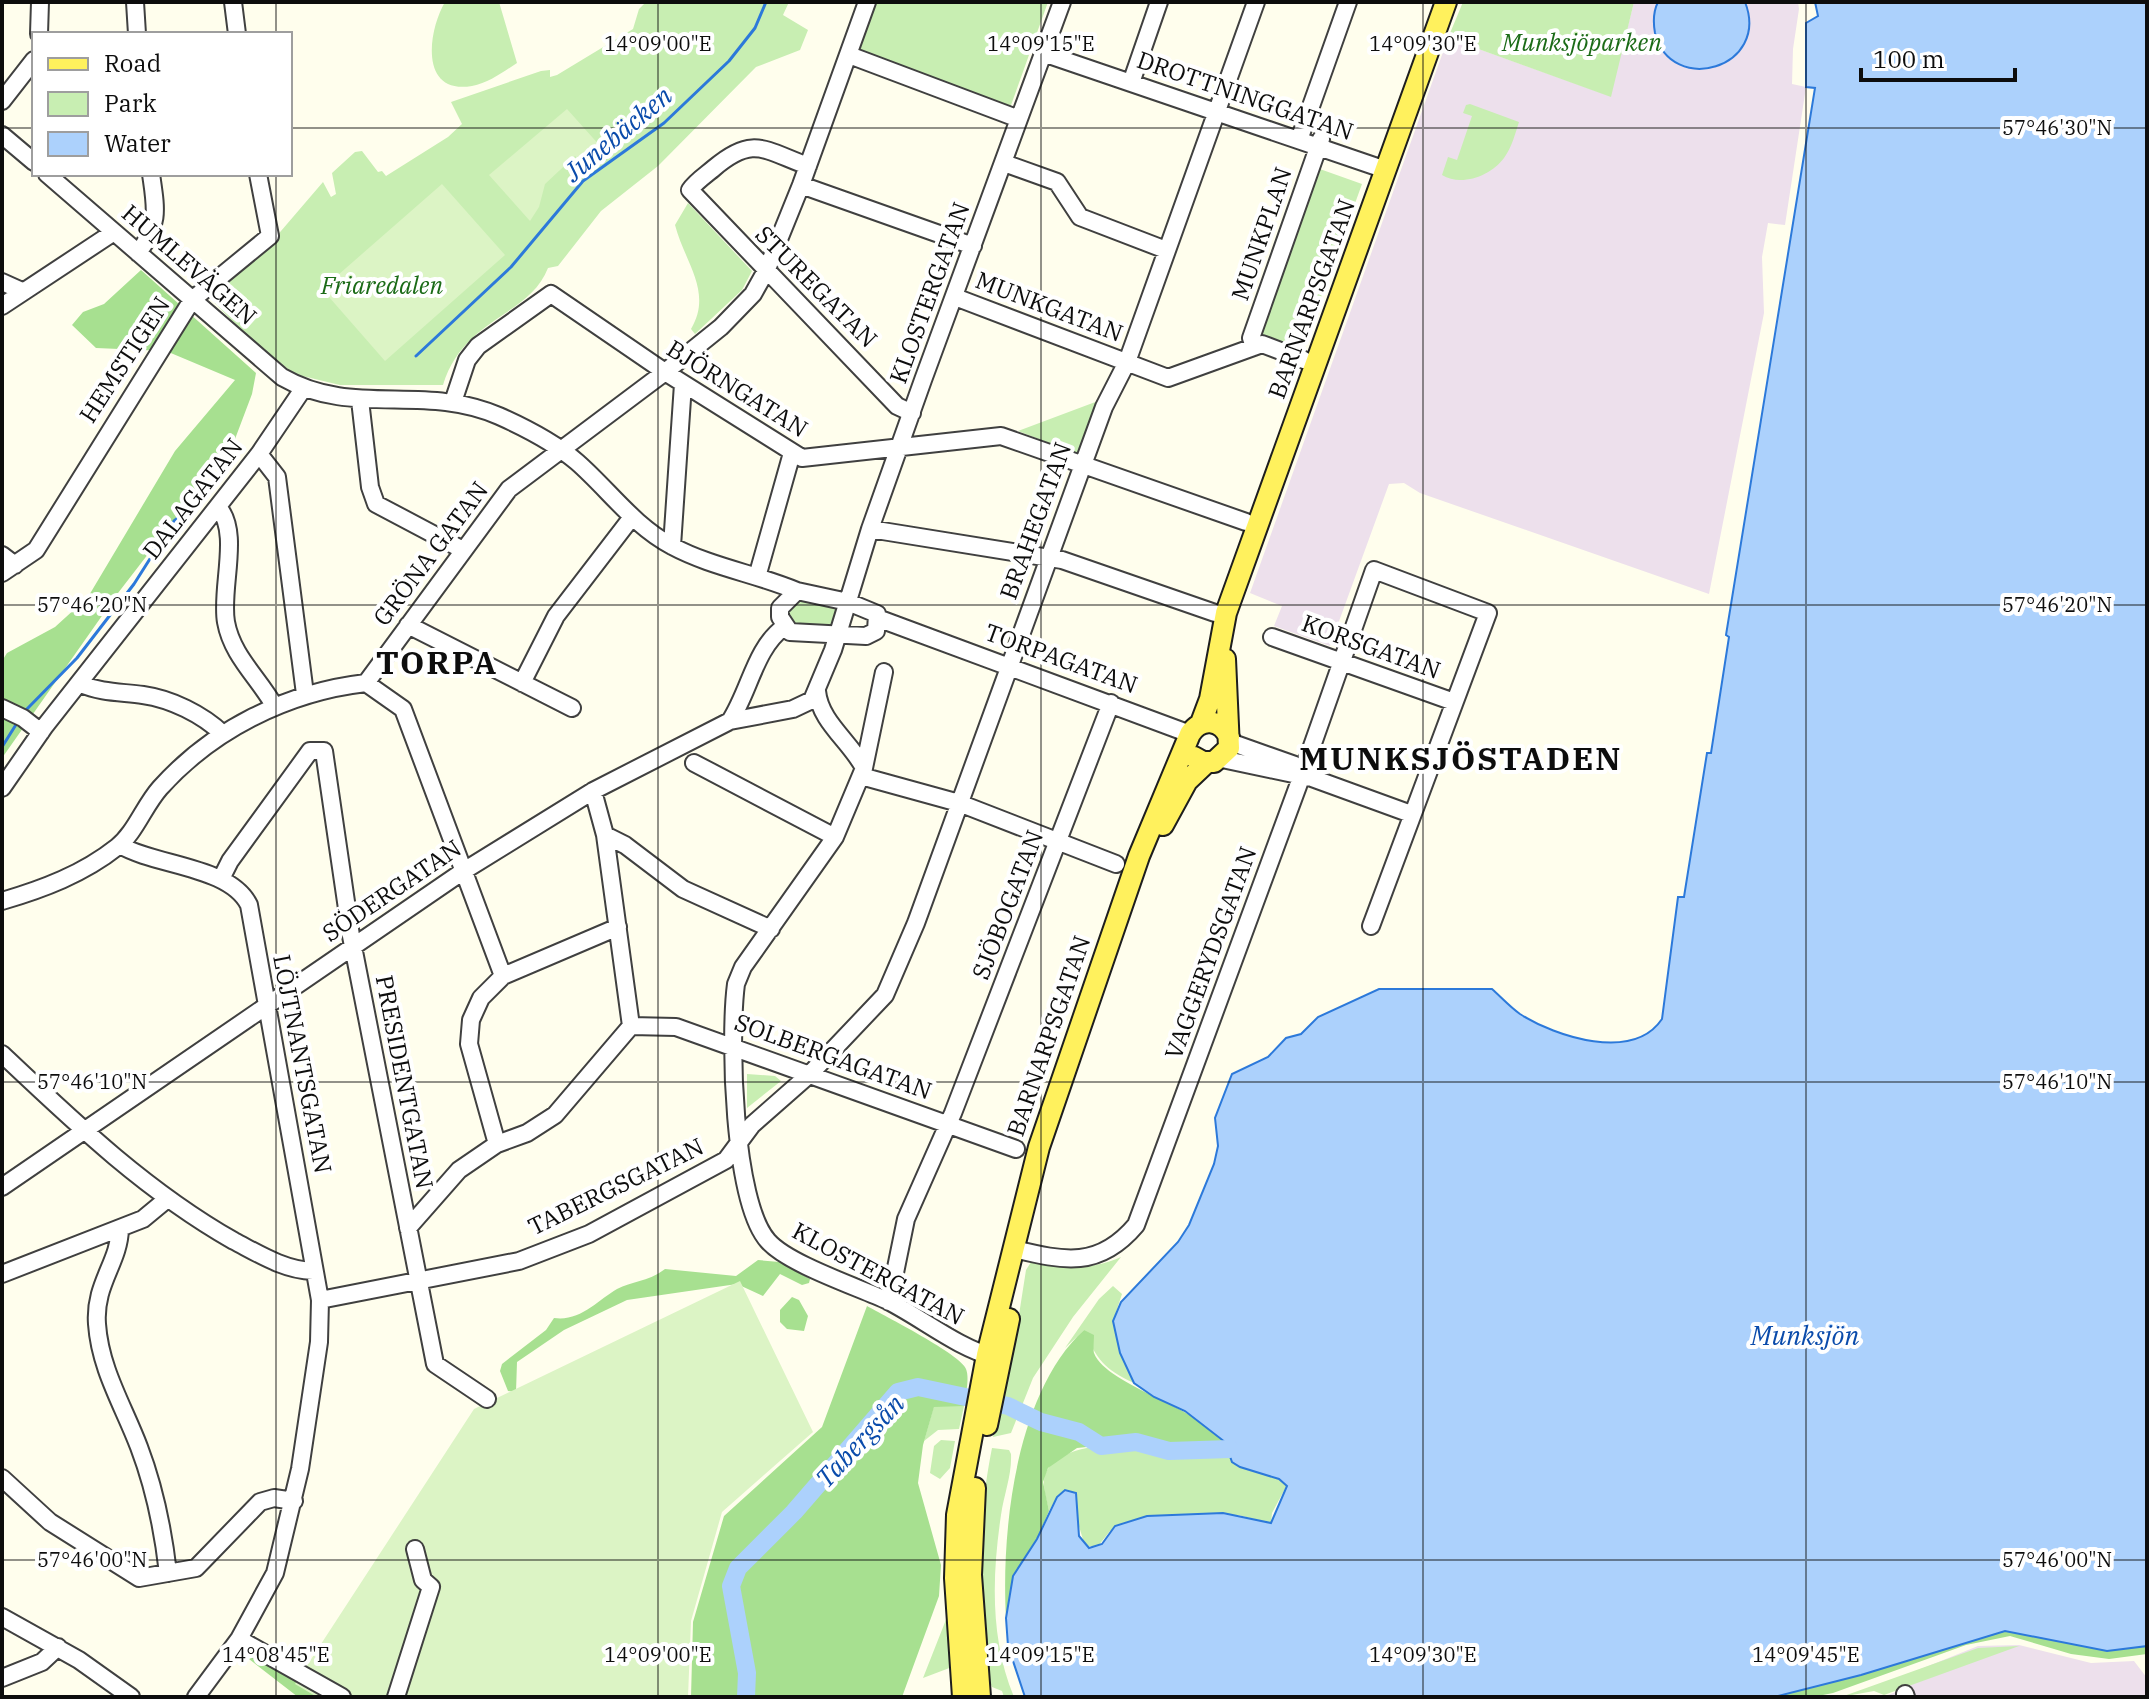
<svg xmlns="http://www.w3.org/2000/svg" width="2149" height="1699" font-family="'IBM Plex Serif',serif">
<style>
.industrial{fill:#ede0ec}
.green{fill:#c8eeb2}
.forest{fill:#a7e090}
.pitch{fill:#dcf4c5}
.water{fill:#acd1fc;stroke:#2c79da;stroke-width:2}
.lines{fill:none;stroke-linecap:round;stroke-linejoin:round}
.stream{stroke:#2c79da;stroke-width:3}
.river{stroke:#acd1fc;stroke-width:18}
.minor-casing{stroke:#404040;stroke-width:20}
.major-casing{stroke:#1e1e1e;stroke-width:24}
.minor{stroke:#fff;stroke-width:16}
.major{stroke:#fff15d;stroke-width:20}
.ticks{fill:none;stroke:#0d0d0d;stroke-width:2;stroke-opacity:0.45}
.labels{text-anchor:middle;stroke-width:8;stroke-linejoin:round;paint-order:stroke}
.park-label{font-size:24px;font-style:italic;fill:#1b6b17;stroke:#fff}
.street-label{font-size:24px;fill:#0d0d0d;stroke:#fff}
.water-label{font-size:26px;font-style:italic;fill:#0a4bab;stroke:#fff}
.district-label{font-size:32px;font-weight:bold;letter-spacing:2px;fill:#0d0d0d;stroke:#fff}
.ticks-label{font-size:20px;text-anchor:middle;fill:#0d0d0d;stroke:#fff;stroke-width:8;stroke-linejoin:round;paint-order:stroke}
</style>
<rect width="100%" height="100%" fill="#fffeed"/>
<path class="industrial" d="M1634 2H1798L1799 9 1793 49 1792 84 1806 87 1785 225 1768 223 1762 257 1764 313 1709 594 1420 493 1404 483 1389 484 1330 646 1274 626 1282 606 1250 593 1448 38 1610 96Z
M2019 1645 2091 1663 2134 1661 2147 1678V1697H1883L1906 1688 1901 1677 1978 1646Z"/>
<path class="green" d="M445 2H499L517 63C503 72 489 83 472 86 419 95 428 31 445 2Z
M646 2H789L783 15 808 30 800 50 756 67 658 166 601 211 558 266 548 268C529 317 464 317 443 385H340L294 374 242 331 209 297 275 238 323 182 331 197 336 194 332 173 355 152 362 151 378 172 382 171 386 176 448 137 462 124 451 102 541 71 550 70V77L557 75 633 29 639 9Z
M876 2H1048L1010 108 858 54Z
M1463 2H1634L1611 97 1448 38Z
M1470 104 1519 122C1515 134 1512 147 1504 158 1491 176 1461 187 1442 175L1448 157 1457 160 1472 116 1463 113 1466 105Z
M1317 168 1362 184 1302 350 1258 334Z
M688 203 752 271 742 290 695 334 691 329C713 292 685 263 675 225Z
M1098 401 1078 454 1018 431Z
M799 597 839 608 832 631 794 627 786 612Z
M747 1074 775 1076 781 1081 747 1108Z
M1121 1257 1073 1317 1033 1378 1011 1433 993 1437 1016 1334 1026 1270 1031 1262C1063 1267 1090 1271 1121 1257Z
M1113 1286 1122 1294 1113 1321 1120 1353 1134 1383C1104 1369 1097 1360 1084 1330L1065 1348 1099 1299Z
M934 1406H964L959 1429 938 1430 924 1441Z
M941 1440 955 1441 950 1468 940 1479 930 1473 934 1446Z
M1136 1442 1169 1451 1230 1449 1233 1462C1249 1473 1272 1472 1287 1485L1272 1513 1271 1523 1238 1515 1110 1531 1098 1546H1085L1078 1523 1057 1497 1049 1511C1047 1501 1043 1489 1044 1480 1049 1445 1110 1445 1136 1442Z
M992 1448 1009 1450 1011 1454C1012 1475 1004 1494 1001 1515 992 1576 990 1639 1014 1697H1004L1002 1691 992 1687C967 1631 980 1508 992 1448Z
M949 1612 952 1667 923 1678Z
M2019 1646 1884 1695 1874 1691 1841 1697 1978 1648Z"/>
<path class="forest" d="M141 270 256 373 252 394 235 439 196 482V492L118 593 2 758V661L7 653 55 627 88 597 175 451 235 380 166 351 96 348 72 325 83 312 104 304Z
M758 1260 779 1262 810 1279 809 1283 802 1285 780 1274 763 1296 737 1284 627 1300 564 1330 517 1362 516 1392 508 1391 500 1371 502 1364 546 1330 554 1318C580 1322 598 1300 617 1289 632 1281 648 1282 665 1269L736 1276Z
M792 1297 799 1300 808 1316 804 1331 787 1329 780 1322V1310Z
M867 1306C883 1315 962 1355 966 1369 970 1379 965 1396 964 1406L934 1407 923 1445 918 1483 941 1565 939 1596 902 1697H691L693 1622 724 1516 822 1427Z
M1084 1330 1094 1335C1094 1340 1093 1349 1094 1353 1107 1387 1206 1408 1230 1449L1169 1451 1136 1442 1077 1448 1048 1468 1043 1482 1049 1511 1037 1539 1013 1576 1006 1618C1001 1530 1016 1392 1084 1330Z
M2005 1631 2107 1651 2147 1646V1654L2109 1659 2071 1654 2010 1636 1966 1645 1833 1693 1813 1697H1774L1861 1675Z
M258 1655 323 1697H298L249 1659Z"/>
<path class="pitch" d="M567 109 601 147 583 163 575 156 545 184 539 207 530 221 489 175Z
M442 184 505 255 385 361 322 289Z
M740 1281 813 1432 722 1512 691 1621 688 1697H317L295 1684 474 1409Z"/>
<path class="water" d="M1658 2H1745C1771 68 1671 97 1655 33 1653 22 1653 12 1658 2Z
M1815 2H2147V1646L2107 1651 2005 1631 1861 1675 1774 1697H1025L1008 1646 1006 1618 1013 1576 1037 1539 1057 1497 1065 1490 1076 1493 1079 1536 1089 1548 1102 1544 1115 1526 1147 1516 1223 1513 1271 1523 1287 1486 1279 1479 1240 1467 1232 1462 1225 1442 1185 1411 1154 1397 1134 1383 1120 1353 1113 1321 1121 1302 1178 1242 1189 1225 1214 1164 1218 1146 1215 1118 1232 1074 1268 1057 1286 1038 1301 1034 1318 1017 1379 989H1492C1501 997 1510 1007 1520 1014 1556 1037 1633 1062 1662 1019L1678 897H1684L1707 753H1711L1729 637 1726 635 1815 88 1806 87V23L1818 16Z"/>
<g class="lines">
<path class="stream" d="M416 356 511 267 583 181 664 123 729 61 755 28 766 2
M26 710 77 658 134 584 174 521 187 511
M2 747 17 723"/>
<path class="river" d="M746 1697 747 1673 731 1586 738 1568 794 1512 898 1392 918 1387 1008 1406 1041 1422 1079 1432 1101 1446 1136 1442 1169 1451 1230 1449"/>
<g class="minor-casing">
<path id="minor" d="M135 2 137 34
M233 2 237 34
M39 34 40 2
M1043 53 1386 170
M849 55 1019 119
M1131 83 1159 2
M2 101 34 60
M2 135 34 162
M1299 140 1348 2
M1004 163 1057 182 1080 217 1166 250
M808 166C764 150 753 135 714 168 706 175 696 181 690 190L897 406 912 413
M47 174 282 377C353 418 423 383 499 416 526 428 555 443 577 462 609 490 634 526 672 546 711 567 757 574 797 591
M801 185 973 246
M138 253C160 224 156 209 151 174
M2 282 22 291
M955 297 1168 378 1262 344 1304 360
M2 306 114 232
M1254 347 1251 338 1321 139
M360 400 370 487 376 504 463 550
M453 402 467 360 478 346 551 294 665 372 802 458 1001 436 1246 522
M259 454 277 477 305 694
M218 507C241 532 220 589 226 622 232 656 259 678 275 707
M870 529 1062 560 1215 613
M672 546 683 384
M2 555 15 565
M2 573 36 550 192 300 270 236 258 174
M757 577 792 453
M797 591 848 602 877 614 876 631 866 636 790 632 780 617V608Z
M880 619 1190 734
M408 625 572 708
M1272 637 1454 702
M884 672 864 768 835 837 743 967 736 984C729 1037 733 1202 768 1241 788 1264 858 1287 888 1301 925 1320 956 1347 996 1358
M366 683 403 709 503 976
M522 683 556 616 632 517
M81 684C101 693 122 692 143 695 171 699 202 714 223 734
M817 691C820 722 850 741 864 768
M2 708 23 718 41 732
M730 721C750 690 755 648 784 627
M1230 742 1295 765 1301 776
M1222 759 1312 778 1411 814
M694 763 835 837
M861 776 959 803 1116 864
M2 788 45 726 259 454 303 389
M605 835 625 845 683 889 771 929
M120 845C155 866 230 866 249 905L320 1300 319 1342 300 1469 275 1573 239 1639 196 1697
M221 879 230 861 310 751H324L351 936 435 1364 487 1399
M2 901C43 889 83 874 117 847 135 833 144 806 160 788 213 729 288 692 366 683L509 489 665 372 721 327 753 294 767 269 801 185 867 2
M631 1026 676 1027 1016 1149
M2 1054C75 1123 146 1191 234 1241 259 1254 284 1270 313 1271
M497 1144 469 1044 471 1020 481 998 503 976 618 927
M2 1187 462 872 593 791 730 721 793 709 812 700 833 650 870 529 923 380 1062 2
M408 1228 459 1170 497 1144 527 1133 555 1115 631 1026 605 835 593 791
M120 1229C119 1263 94 1284 97 1324 100 1369 124 1407 139 1447 155 1489 163 1529 168 1573
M1014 1249C1064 1261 1099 1269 1136 1225L1298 786 1374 570 1488 613 1371 926
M2 1274 143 1219 166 1200
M320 1300 519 1261 589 1234 726 1160 752 1125 810 1074 885 995 916 923 1104 407 1127 362 1256 2
M889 1302 906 1219 953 1113 1111 703
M2 1478 50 1522 139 1578 196 1568 260 1502 274 1498 294 1501
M2 1617 79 1660 131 1697
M239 1639 342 1697
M2 1678 42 1662 58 1647
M1905 1694 1906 1697
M396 1697 431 1587 423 1580 415 1549"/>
</g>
<g class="major-casing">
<path id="major" d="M1201 723 1210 699 1226 613 1446 2
M1194 757 1203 762H1214L1229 748 1225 659
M1163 825 1187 781 1206 763
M987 1425 1009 1319
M975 1488 971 1575 980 1697
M963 1697 955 1578 957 1515 987 1355 1039 1147 1139 856 1190 734C1201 717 1221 719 1229 737"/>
</g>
<use href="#minor" class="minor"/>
<use href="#major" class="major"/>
</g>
<path class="ticks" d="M276 2V34M658 2V1697M1041 2V1697M1423 2V1697M1806 2V1697M2 128H34M290 128H2147M276 174V1697M2 605H2147M2 1082H2147M2 1560H2147"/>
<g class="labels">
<g class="park-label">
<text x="1582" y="51">Munksjöparken</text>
<text x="382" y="294">Friaredalen</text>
</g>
<g class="street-label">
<text transform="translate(1245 96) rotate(19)" y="8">DROTTNINGGATAN</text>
<text transform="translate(1262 234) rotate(-71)" y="8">MUNKPLAN</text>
<text transform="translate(189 265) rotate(41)" y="8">HUMLEVÄGEN</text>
<text transform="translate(816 287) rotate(45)" y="8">STUREGATAN</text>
<text transform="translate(930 293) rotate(-70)" y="8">KLOSTERGATAN</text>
<text transform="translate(1312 299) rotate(-70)" y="8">BARNARPSGATAN</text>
<text transform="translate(1049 307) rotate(21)" y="8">MUNKGATAN</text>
<text transform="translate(125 360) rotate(-57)" y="8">HEMSTIGEN</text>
<text transform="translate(737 389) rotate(32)" y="8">BJÖRNGATAN</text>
<text transform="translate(193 499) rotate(-52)" y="8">DALAGATAN</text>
<text transform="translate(1036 521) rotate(-70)" y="8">BRAHEGATAN</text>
<text transform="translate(431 554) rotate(-53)" y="8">GRÖNA GATAN</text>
<text transform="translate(1371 647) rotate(20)" y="8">KORSGATAN</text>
<text transform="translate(1061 659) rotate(20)" y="8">TORPAGATAN</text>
<text transform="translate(392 891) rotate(-34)" y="8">SÖDERGATAN</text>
<text transform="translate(1008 905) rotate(-69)" y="8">SJÖBOGATAN</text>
<text transform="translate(1211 953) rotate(-70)" y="8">VAGGERYDSGATAN</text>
<text transform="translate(1049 1036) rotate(-71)" y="8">BARNARPSGATAN</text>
<text transform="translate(833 1057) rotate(20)" y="8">SOLBERGAGATAN</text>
<text transform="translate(302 1064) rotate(79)" y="8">LÖJTNANTSGATAN</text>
<text transform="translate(404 1082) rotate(79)" y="8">PRESIDENTGATAN</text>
<text transform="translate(616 1187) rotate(-26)" y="8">TABERGSGATAN</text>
<text transform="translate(878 1274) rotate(28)" y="8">KLOSTERGATAN</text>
</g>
<g class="water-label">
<text transform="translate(618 134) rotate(-40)" y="9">Junebäcken</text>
<text x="1805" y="1345">Munksjön</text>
<text transform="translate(860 1441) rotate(-47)" y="9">Tabergsån</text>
</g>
<g class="district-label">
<text x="437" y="674">TORPA</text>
<text x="1461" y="770">MUNKSJÖSTADEN</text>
</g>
</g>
<g class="ticks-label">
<text x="658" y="51">14°09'00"E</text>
<text x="1041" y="51">14°09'15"E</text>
<text x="1423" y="51">14°09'30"E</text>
<text x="2057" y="135">57°46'30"N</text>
<text x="92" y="612">57°46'20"N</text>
<text x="2057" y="612">57°46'20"N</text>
<text x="92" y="1089">57°46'10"N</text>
<text x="2057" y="1089">57°46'10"N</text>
<text x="92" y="1567">57°46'00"N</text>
<text x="2057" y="1567">57°46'00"N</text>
<text x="276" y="1662">14°08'45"E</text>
<text x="658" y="1662">14°09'00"E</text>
<text x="1041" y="1662">14°09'15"E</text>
<text x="1423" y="1662">14°09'30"E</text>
<text x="1806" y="1662">14°09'45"E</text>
</g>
<rect width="2149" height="1699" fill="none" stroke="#0d0d0d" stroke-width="8"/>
<rect x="32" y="32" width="260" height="144" fill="#ffffff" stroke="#9e9e9e" stroke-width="2"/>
<rect x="48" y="58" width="40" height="12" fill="#fff15d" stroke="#9e9e9e" stroke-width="2"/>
<text x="104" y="72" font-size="24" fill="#0d0d0d">Road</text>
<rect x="48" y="92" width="40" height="24" fill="#c8eeb2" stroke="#9e9e9e" stroke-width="2"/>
<text x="104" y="112" font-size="24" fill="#0d0d0d">Park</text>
<rect x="48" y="132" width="40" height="24" fill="#acd1fc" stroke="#9e9e9e" stroke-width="2"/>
<text x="104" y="152" font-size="24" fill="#0d0d0d">Water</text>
<path d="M1861 68v12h154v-12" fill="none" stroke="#0d0d0d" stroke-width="4"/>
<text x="1873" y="68" font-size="24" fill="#0d0d0d" stroke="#ffffff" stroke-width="6" paint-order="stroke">100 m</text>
</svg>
